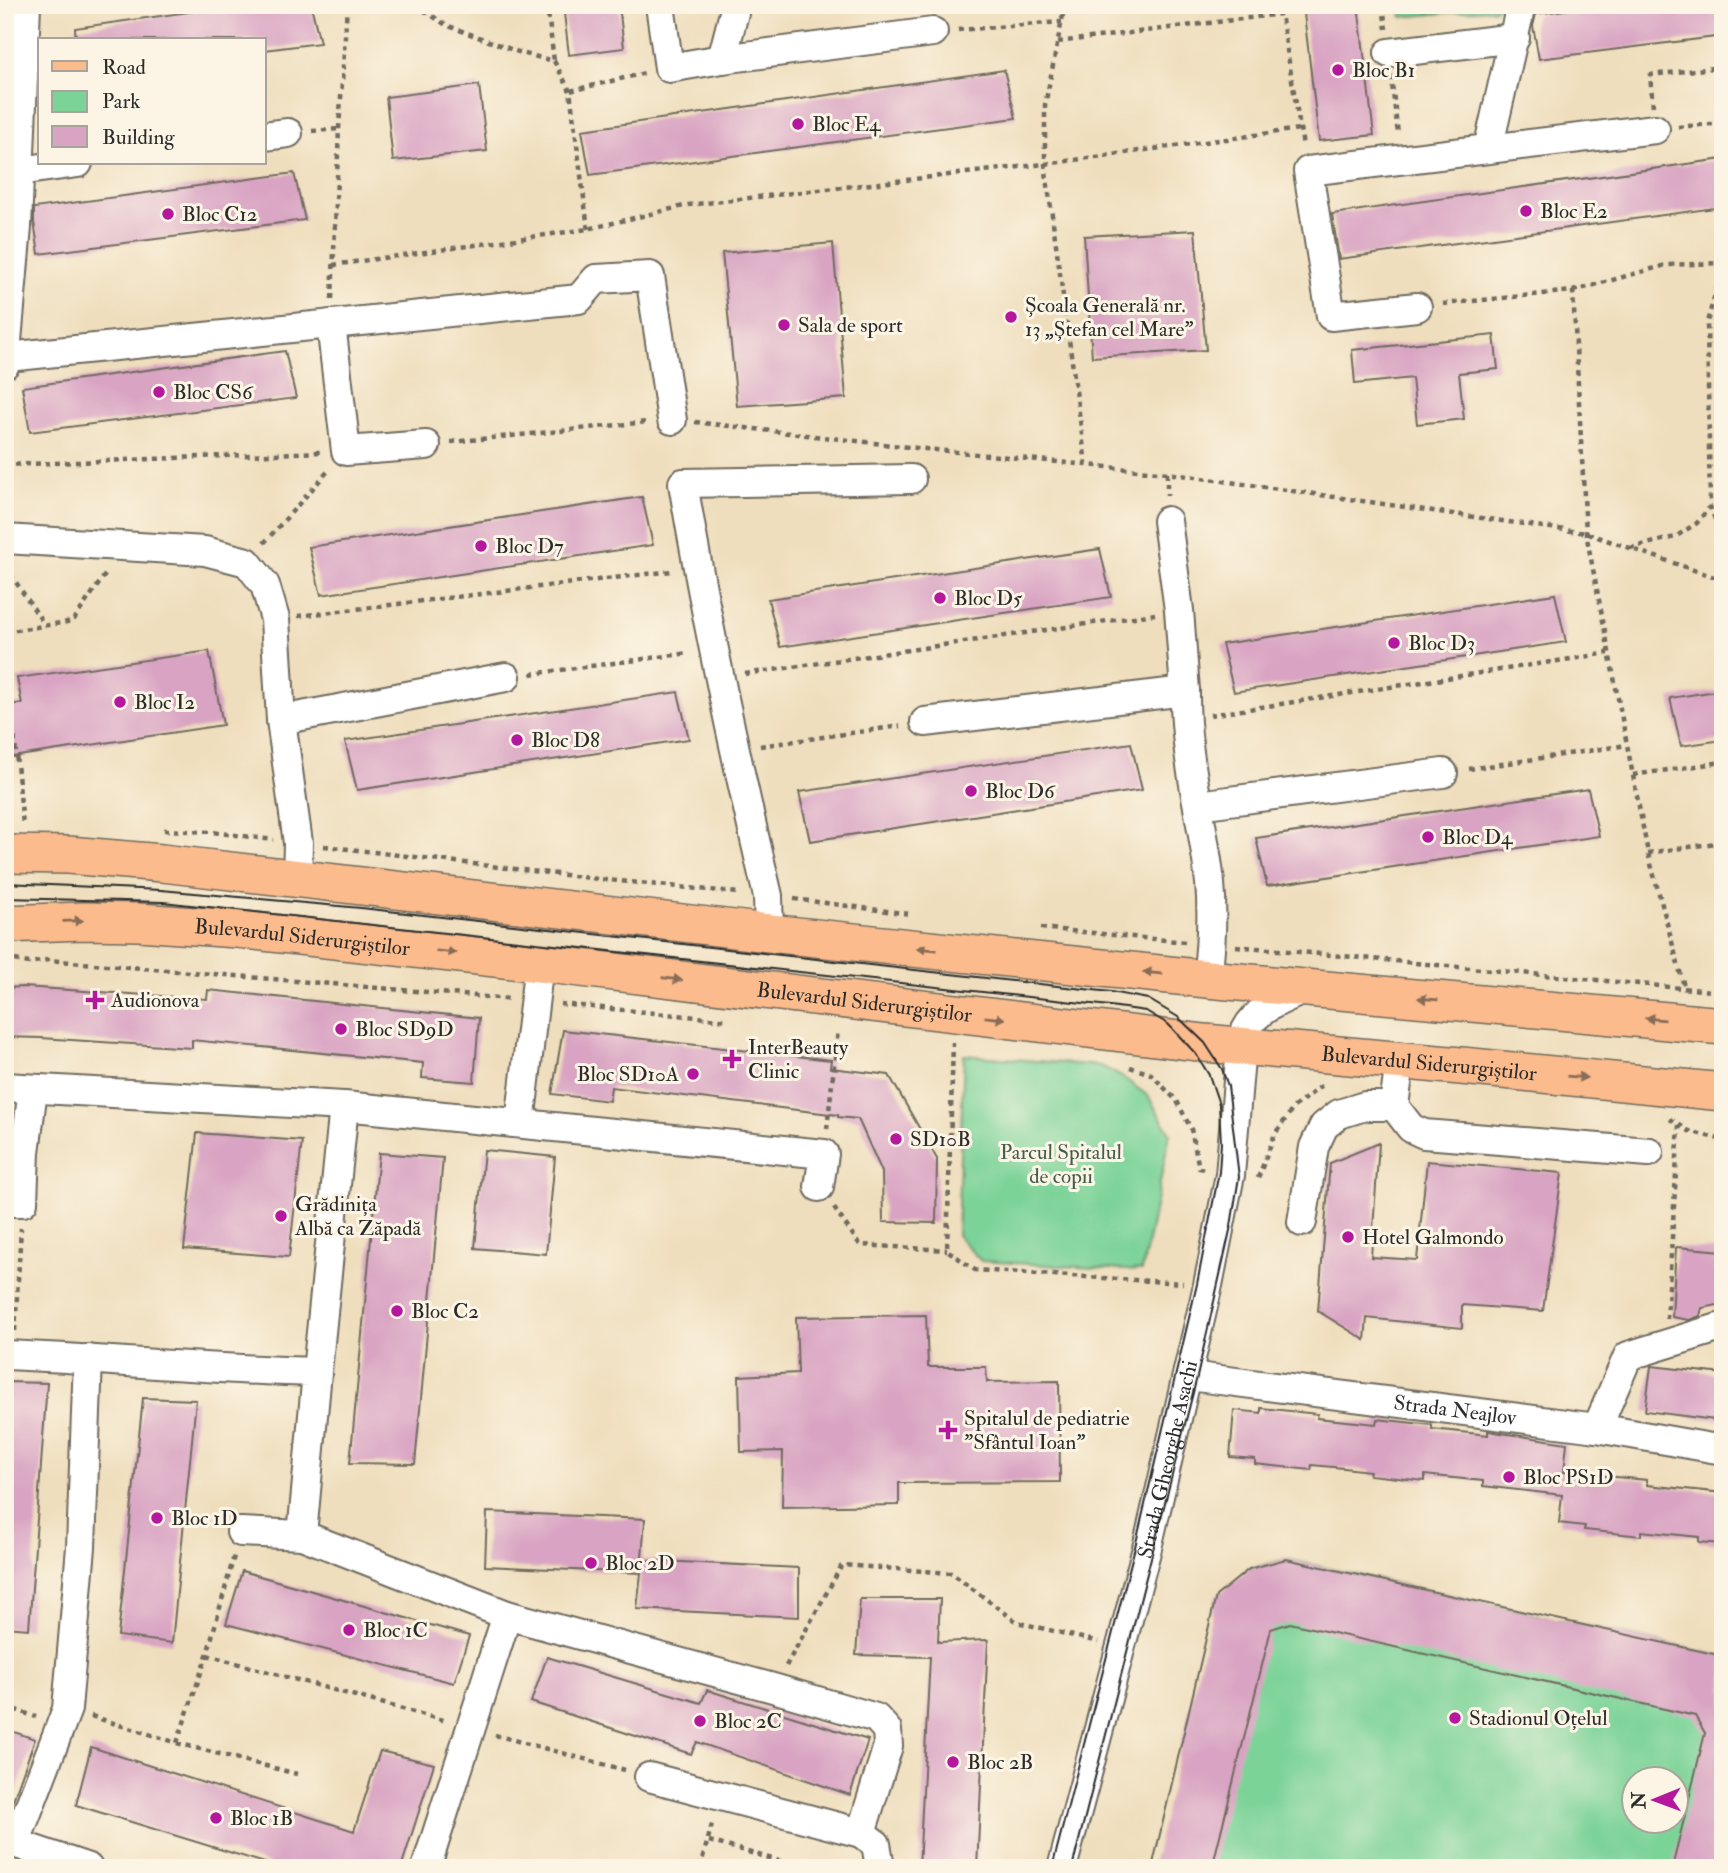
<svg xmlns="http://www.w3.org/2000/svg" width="1728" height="1873" font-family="'IM FELL Double Pica',serif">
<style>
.green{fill:#7cd398;stroke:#547f62;stroke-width:2;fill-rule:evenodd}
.building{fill:#d9a4c3}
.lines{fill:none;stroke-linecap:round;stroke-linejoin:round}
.minor-casing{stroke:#706a5e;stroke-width:32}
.major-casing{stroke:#706a5e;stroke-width:40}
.path{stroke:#706a5e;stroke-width:4.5;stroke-dasharray:5 5;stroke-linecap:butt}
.minor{stroke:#fff;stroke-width:28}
.major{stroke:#fbbb8c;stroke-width:37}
.tram{stroke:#2b2b2b;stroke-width:2}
.oneway{fill:#896c57}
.poi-dot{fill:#b5179e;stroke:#fcf5e5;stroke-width:2.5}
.labels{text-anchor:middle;stroke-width:6;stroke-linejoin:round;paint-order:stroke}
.poi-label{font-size:21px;fill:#2b2b2b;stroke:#fcf5e5;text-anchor:start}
.street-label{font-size:21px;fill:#2b2b2b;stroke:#fcf5e5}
.park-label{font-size:21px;fill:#435d4c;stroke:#fcf5e5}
</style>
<rect width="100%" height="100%" fill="#fcf5e5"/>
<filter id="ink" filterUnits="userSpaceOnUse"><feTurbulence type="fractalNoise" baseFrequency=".0143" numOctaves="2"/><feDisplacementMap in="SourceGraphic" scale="14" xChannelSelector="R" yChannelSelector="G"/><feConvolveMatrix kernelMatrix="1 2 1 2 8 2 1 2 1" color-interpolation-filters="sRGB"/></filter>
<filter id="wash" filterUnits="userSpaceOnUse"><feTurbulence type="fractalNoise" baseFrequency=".00686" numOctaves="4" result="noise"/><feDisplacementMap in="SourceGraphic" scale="28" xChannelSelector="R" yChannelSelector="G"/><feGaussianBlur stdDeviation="1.57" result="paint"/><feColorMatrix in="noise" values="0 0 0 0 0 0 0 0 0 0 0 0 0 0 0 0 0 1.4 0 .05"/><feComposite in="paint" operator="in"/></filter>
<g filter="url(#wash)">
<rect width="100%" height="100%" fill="#efdebd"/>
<path class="green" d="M1401 5H1498L1497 8 1402 17Z
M964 1055 1101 1066 1124 1078 1148 1096 1170 1133 1142 1271 981 1261 957 1235Z
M1286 1559 1722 1656 1723 1868H1152L1249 1569ZM1634 1778H1676V1820H1634Z"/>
<g id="blocks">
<path class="building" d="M238 5H311L320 43 264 50V40H76L75 28Z
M563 5H619L624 48 569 55Z
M1303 5H1358L1374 135 1319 141Z
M1598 5H1723V36L1539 59 1533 26 1536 14Z
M1004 70 1016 118 590 175 582 130Z
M479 85 487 151 393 161 386 97Z
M1723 159V207L1339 259 1332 214Z
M294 173 305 220 39 254 34 222V208Z
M1195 230 1206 350 1092 357 1084 236Z
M833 243 846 398 737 406 722 253Z
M1494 335 1498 369 1459 373 1464 419 1417 424 1412 378 1355 384 1352 350Z
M285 351 296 398 30 432 22 387Z
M642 497 653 545 321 595 309 547Z
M1100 549 1111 597 780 647 768 599Z
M1555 594 1566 642 1234 692 1222 644Z
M209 651 223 725 5 758V704H22L17 678Z
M1723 690V740L1681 746 1670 698Z
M678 692 689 739 357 790 345 741Z
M1131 743 1142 790 810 841 799 792Z
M1588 789 1599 836 1267 886 1256 838Z
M23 987 207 999 208 990 479 1018 474 1082 422 1078 423 1063 192 1040V1048L41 1038 5 1037V988Z
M563 1030 831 1060 830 1068 889 1075 937 1159 936 1223 883 1222 882 1172 858 1119 838 1117V1115L611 1087 609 1101 552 1094Z
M197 1133 302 1141 289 1257 184 1249Z
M1379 1143 1371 1257 1417 1260 1427 1161 1562 1173 1543 1311 1462 1305V1328L1367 1318 1365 1340 1318 1311 1330 1163Z
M484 1150 555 1157 546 1254 475 1248Z
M379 1153 443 1158 415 1464 350 1463Z
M1676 1247 1723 1251V1304L1702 1308 1700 1316 1689 1320 1672 1317Z
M926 1315 928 1367H986L987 1382 1059 1381 1060 1482 899 1483V1505L782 1507 783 1451 741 1452 739 1376 798 1373 796 1317Z
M1651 1366 1723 1374V1421L1645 1411Z
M5 1382 47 1383 29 1629 5 1627Z
M143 1398 196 1400 172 1643 118 1636Z
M1261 1408 1318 1414 1317 1418 1376 1424 1377 1419 1432 1425V1429L1488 1435V1431L1567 1443 1564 1472 1647 1480V1485L1723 1493V1544L1699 1542V1537L1641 1531V1536L1584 1530 1585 1526 1559 1523 1562 1495 1483 1486V1481L1425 1475V1481L1369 1475 1370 1471 1344 1468 1312 1465 1311 1470 1255 1464V1459L1230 1457 1234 1410 1261 1413Z
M487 1512 645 1519 641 1569 642 1560 799 1568V1617L637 1609 641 1573 485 1566Z
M1286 1559 1723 1656V1868H1672L1705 1733 1695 1716 1290 1623 1271 1629 1212 1868H1152L1216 1596 1249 1569Z
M242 1571 469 1636 454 1683 226 1624Z
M860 1599H940L938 1642 988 1640 977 1868H919L930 1657 856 1655Z
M547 1657 701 1703 707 1690 868 1740 850 1795 697 1742 691 1754 531 1702Z
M5 1729 35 1739 8 1814 5 1813Z
M91 1747 354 1831 380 1751 434 1764 401 1868H281L76 1805Z"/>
</g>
</g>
<g filter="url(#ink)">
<use href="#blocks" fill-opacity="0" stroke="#706a5e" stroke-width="2"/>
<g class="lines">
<g class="minor-casing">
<g id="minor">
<path d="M660 5 669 68 722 59 933 32"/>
<path d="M1389 53 1515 38"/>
<path d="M722 59 736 5"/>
<path d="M264 136 288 133"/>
<path d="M1488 149 1655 129"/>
<path d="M19 171 78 163"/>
<path d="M1417 307 1331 316 1308 171 1488 149 1521 5"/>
<path d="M331 324 346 451 426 445"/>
<path d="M7 357 579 299 596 279 650 276 672 420"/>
<path d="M5 364 17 227 26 5"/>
<path d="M1167 521 1179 610 1185 691"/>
<path d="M5 539 205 551 247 562 265 585 275 619 281 720 298 843 297 879"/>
<path d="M281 720 506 677"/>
<path d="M925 722 1185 691C1184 756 1203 819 1210 883 1213 915 1211 947 1207 979"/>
<path d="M1198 805 1443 773"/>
<path d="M769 933 768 896C736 759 706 621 683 483L911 479"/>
<path d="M5 1087 344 1106"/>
<path d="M1394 1106 1411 1128 1424 1134 1649 1152"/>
<path d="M520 1123 539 963"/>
<path d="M5 1202H23L25 1152 33 1089"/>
<path d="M1302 1222 1314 1147 1324 1126 1339 1114 1365 1106H1394L1400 1061"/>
<path d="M5 1355C109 1359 213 1370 317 1372L302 1535 507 1615 773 1688 876 1718 887 1730 888 1746 861 1833 876 1844 879 1861 877 1868"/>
<path d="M317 1372 344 1106 824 1154 819 1187"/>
<path id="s1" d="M1188 1373 1197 1377 1597 1428 1723 1450"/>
<path d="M1597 1428 1628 1356 1718 1328H1723"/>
<path d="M241 1532 302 1535"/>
<path d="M649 1777 861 1833"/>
<path d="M5 1840 88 1868"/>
<path d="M15 1844 67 1709 81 1547 88 1359"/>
<path d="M426 1868 507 1615"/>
<path id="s2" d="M1062 1868 1147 1548 1208 1285 1230 1175 1241 1046C1243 1041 1244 1035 1246 1030 1257 1008 1285 998 1306 989"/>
</g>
</g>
<g class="major-casing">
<g id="major">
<path d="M5 854 68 855 162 863 769 933 1207 979 1723 1026"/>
<path id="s3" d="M5 924 83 921 139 922 237 929 539 963 1205 1043 1472 1067 1723 1092"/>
</g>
</g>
<path class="path" d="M416 5 446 25 521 53 554 61 570 91
M547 5 554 61
M1065 5 1045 105V164L1086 464
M1383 5 1386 29
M426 11 433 5
M958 30 1062 22
M1058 42 1281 14 1303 146
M1391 76 1398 134
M1653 106 1650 75 1723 67
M1678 127 1723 123
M312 131 339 129
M588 229 570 91 645 73
M333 265 588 229 688 205 1045 164 1299 129
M1723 279 1718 284 1707 322 1710 506 1723 541
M1573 291 1666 265 1723 263
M332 299 339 129 347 5
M1443 304 1573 291 1586 533 1648 853 1685 990
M695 422 917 448 1167 473 1586 533 1723 580
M451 442 648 422
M5 465 321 452
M1167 473V496
M264 543 330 469
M1630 548 1675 537 1697 523 1710 506
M5 566 44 624
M298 616 672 571
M5 632 73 621 107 572
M531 674 689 653
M745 674 1155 614
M1210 715 1609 653
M5 720 14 733 23 825
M760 746 900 726
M1469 769 1627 745
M1633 775 1723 762
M164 830 212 832 274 840
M324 846 598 879 740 893
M1648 853 1723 842
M794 899 910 914
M1041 928 1185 942
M1236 946 1723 992
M5 958 29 963 47 960 510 999
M560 1004 729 1020
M953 1042 947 1250 975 1270 1183 1283
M1130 1067 1151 1074 1177 1101 1191 1129 1199 1168 1206 1169
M1670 1119 1689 1131 1723 1140
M827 1129 838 1030
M1258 1178 1275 1134 1294 1107 1324 1084
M834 1208 860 1245 947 1250
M1667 1319 1679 1125
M15 1331 21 1228
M207 1655 446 1721
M786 1666 842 1565 951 1573 1017 1622 1098 1642
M5 1706 36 1717
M91 1716 177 1743 297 1774
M495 1735 625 1770
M177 1743 207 1655 234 1556
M709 1841 804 1868
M700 1868 713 1821"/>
<use href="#minor" class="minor"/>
<use href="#major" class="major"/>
<path class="tram" d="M5 883 161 890 361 908 1111 992 1148 999 1178 1017 1205 1043 1222 1069 1228 1086 1239 1177 1231 1226 1197 1377 1072 1868
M5 898 163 902 1110 1006 1146 1011 1168 1024 1196 1054 1209 1075 1219 1104 1221 1143 1219 1172 1197 1284 1135 1547 1052 1868"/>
</g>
<defs><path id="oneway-solid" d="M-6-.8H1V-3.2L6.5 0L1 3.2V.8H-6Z" transform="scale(1.75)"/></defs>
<g class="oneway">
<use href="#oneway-solid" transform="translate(73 921) rotate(-2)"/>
<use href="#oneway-solid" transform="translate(927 949) rotate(-174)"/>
<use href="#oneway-solid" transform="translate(446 952) rotate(6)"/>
<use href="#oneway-solid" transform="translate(1153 973) rotate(-174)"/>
<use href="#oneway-solid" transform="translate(672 979) rotate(7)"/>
<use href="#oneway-solid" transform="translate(1428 999) rotate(-175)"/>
<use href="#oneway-solid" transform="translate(995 1018) rotate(6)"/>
<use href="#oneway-solid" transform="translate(1655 1019) rotate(-175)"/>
<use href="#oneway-solid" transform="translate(1577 1077) rotate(5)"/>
</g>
</g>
<g class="poi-dot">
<circle cx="1338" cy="70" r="7"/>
<circle cx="798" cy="124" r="7"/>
<circle cx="1526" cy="211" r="7"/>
<circle cx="168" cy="214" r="7"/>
<circle cx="1011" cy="317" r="7"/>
<circle cx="784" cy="325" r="7"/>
<circle cx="159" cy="392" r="7"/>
<circle cx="481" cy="546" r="7"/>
<circle cx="940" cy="598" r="7"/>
<circle cx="1394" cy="643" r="7"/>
<circle cx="120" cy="702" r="7"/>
<circle cx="517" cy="740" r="7"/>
<circle cx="971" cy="791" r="7"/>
<circle cx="1428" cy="837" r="7"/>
<path d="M91.5 989.5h7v7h7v7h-7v7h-7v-7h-7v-7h7z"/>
<circle cx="341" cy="1029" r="7"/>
<path d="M728.5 1048.5h7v7h7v7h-7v7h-7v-7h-7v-7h7z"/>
<circle cx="693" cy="1074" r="7"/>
<circle cx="896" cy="1139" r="7"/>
<circle cx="281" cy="1216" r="7"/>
<circle cx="1348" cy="1237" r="7"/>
<circle cx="397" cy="1311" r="7"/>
<path d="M944.5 1419.5h7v7h7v7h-7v7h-7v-7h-7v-7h7z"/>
<circle cx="1509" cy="1477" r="7"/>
<circle cx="157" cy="1518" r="7"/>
<circle cx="591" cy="1563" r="7"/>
<circle cx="349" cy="1630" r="7"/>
<circle cx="1455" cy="1718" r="7"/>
<circle cx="700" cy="1721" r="7"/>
<circle cx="953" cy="1762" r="7"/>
<circle cx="216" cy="1818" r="7"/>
</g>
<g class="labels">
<g class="poi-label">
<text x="1352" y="77">Bloc B1</text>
<text x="812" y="131">Bloc E4</text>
<text x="1540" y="218">Bloc E2</text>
<text x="182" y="221">Bloc C12</text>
<text x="1025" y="312">Școala Generală nr.<tspan x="1025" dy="24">13 „Ștefan cel Mare”</tspan></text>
<text x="798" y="332">Sala de sport</text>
<text x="173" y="399">Bloc CS6</text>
<text x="495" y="553">Bloc D7</text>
<text x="954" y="605">Bloc D5</text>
<text x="1408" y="650">Bloc D3</text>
<text x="134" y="709">Bloc I2</text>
<text x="531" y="747">Bloc D8</text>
<text x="985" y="798">Bloc D6</text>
<text x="1442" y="844">Bloc D4</text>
<text x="111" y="1007">Audionova</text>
<text x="355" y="1036">Bloc SD9D</text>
<text x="748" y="1054">InterBeauty<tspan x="748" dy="24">Clinic</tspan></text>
<text x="679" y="1081" text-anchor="end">Bloc SD10A</text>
<text x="910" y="1146">SD10B</text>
<text x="295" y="1211">Grădinița<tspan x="295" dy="24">Albă ca Zăpadă</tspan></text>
<text x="1362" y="1244">Hotel Galmondo</text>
<text x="411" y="1318">Bloc C2</text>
<text x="964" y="1425">Spitalul de pediatrie<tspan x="964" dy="24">"Sfântul Ioan"</tspan></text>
<text x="1523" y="1484">Bloc PS1D</text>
<text x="171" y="1525">Bloc 1D</text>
<text x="605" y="1570">Bloc 2D</text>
<text x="363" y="1637">Bloc 1C</text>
<text x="1469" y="1725">Stadionul Oțelul</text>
<text x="714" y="1728">Bloc 2C</text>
<text x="967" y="1769">Bloc 2B</text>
<text x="230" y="1825">Bloc 1B</text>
</g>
<g class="street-label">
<text dy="7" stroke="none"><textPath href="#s3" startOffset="298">Bulevardul Siderurgiștilor</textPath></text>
<text dy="7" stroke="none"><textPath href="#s3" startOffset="864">Bulevardul Siderurgiștilor</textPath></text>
<text dy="7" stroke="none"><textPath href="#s3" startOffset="1432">Bulevardul Siderurgiștilor</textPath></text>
<text dy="7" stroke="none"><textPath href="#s1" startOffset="270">Strada Neajlov</textPath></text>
<text dy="7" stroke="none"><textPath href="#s2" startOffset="422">Strada Gheorghe Asachi</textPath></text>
</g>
<g class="park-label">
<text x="1061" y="1159">Parcul Spitalul<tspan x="1061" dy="24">de copii</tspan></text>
</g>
</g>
<rect width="1728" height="1873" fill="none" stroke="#fcf5e5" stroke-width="28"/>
<rect x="38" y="38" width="228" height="126" fill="#fcf5e5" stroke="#a8a49b" stroke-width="2"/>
<rect x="52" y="61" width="35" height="10" fill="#fbbb8c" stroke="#a8a49b" stroke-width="2"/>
<text x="102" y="74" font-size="21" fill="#2b2b2b">Road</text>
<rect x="52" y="91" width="35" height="21" fill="#7cd398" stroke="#a8a49b" stroke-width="2"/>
<text x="102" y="108" font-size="21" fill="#2b2b2b">Park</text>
<rect x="52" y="126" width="35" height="21" fill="#d9a4c3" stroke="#a8a49b" stroke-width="2"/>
<text x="102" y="144" font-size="21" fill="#2b2b2b">Building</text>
<g transform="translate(1655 1800) rotate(269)"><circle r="33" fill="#fcf5e5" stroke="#a8a49b" stroke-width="2"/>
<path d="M0-5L12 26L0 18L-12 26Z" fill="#b5179e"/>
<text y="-10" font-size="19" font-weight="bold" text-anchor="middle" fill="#2b2b2b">N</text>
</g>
</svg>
